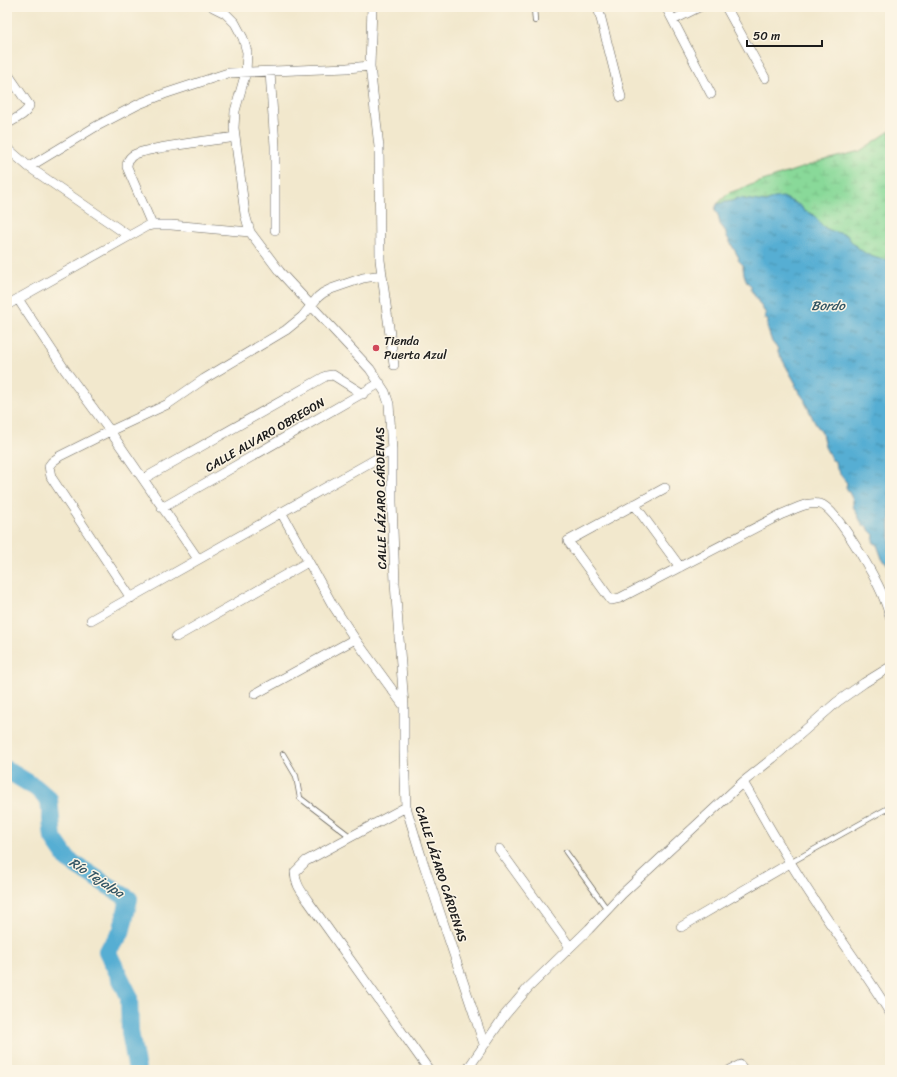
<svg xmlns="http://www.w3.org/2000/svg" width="897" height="1077" font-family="Sriracha,sans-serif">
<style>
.wetland{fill:url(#wetland-marsh);stroke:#527a5a}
.water{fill:url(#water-ripples);stroke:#396578}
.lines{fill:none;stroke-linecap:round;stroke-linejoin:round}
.river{stroke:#56aed3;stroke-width:18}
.lane-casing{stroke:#67635a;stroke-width:6}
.street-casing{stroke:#67635a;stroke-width:10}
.lane{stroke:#fff;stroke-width:4.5}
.street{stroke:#fff;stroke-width:9}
.poi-dot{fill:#d1495b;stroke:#fcf5e5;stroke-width:1.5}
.labels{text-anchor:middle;stroke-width:3;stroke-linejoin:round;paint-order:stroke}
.poi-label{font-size:12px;fill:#1c1c1c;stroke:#fcf5e5;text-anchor:start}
.street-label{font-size:12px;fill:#1c1c1c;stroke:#fcf5e5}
.water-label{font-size:13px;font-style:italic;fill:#335665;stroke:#fcf5e5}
</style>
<defs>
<pattern id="wetland-marsh" width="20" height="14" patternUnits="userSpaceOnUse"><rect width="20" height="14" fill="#89d999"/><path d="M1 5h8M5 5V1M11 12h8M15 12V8" fill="none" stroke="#76ba83"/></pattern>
<pattern id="water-ripples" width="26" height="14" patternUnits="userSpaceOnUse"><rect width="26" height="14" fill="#56aed3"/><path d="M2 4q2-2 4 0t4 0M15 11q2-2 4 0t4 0" fill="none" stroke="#468daa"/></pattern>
</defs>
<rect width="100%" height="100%" fill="#fcf5e5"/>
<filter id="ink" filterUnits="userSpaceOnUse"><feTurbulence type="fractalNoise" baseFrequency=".025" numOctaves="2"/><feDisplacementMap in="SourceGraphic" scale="8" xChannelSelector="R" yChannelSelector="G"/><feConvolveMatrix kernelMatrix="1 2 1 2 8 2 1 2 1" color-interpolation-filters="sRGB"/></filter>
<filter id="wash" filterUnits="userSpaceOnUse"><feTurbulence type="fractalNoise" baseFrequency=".012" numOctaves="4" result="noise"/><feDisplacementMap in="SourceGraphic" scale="16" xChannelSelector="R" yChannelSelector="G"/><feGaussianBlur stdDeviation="0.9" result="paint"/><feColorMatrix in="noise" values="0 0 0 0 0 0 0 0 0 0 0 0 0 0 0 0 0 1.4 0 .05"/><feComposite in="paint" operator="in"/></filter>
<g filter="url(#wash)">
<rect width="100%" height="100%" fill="#f2e8cd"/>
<path class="wetland" d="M890 131V266L717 204 729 193 751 185 822 161 860 151Z"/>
<path class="water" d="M783 197 801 206 804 211C818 215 815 219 824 227 829 231 840 233 847 235 854 248 874 262 890 259V568L889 565 883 561 877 545 875 544 873 541 874 535 869 530V528L865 526H863L853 506V500L846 487 847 483C842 477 835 469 835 461L832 460 825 447 822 433 815 423 805 402V400L799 392V390L797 389 795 386 796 384 778 352V349L772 342 767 327 768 322 767 319H764L766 314 751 290V286C745 282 743 272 743 265L738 260 739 258 726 235V232L720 224 718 215 715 210 717 204 732 201 737 198 766 202 774 198Z"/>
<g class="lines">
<path class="river" d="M7 770 35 787 49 799 53 838 68 860 129 899 121 933 107 951 129 996 130 1032 137 1070"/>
</g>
</g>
<g filter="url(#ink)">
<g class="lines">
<g class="lane-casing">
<path id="lane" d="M534 7 535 21
M283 754 296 776 300 798 351 837
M566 852 607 909
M790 863 890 807"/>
</g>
<g class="street-casing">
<path id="street" d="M213 7 225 13 235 23 243 38 247 52 246 72 235 111 234 128 245 214 250 232 280 272 370 369 385 392 389 404 392 450V502L395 583 404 706V750L406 807 422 859 484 1044
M598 7 621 97
M666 7 711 94
M726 7 765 78
M673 20 699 7
M270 72 275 146V230
M7 73 29 105C28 114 14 119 7 124
M7 148 29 167 129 236
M29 167 95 127 139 104 164 94 228 73 347 68 370 66
M152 225 127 167C127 163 128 159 132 156 141 148 218 140 235 137
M382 275 394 365
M18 299 65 370 110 431 198 559
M7 305 147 226 152 225H171L250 232
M143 479 326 376 333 375 363 394
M665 488 568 541 611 600 620 598 782 514C793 510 808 501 820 504 835 507 870 569 878 585 883 595 887 606 890 616
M634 504 680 567
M162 508 380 383
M281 512 332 604 355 639 404 706
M131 598 51 477 49 466 52 462 60 456 110 431 168 404 204 379 286 330 302 317 318 297 323 293 331 289 363 278 382 275 380 260 379 147 370 66 372 7
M91 620 392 450
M176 637 308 562
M255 694 355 639
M743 782C764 818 784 854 807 889 834 931 864 970 890 1013
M406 807 306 861 295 872C295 884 302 892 308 901L429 1070
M499 849 570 947
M681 927 790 863
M467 1070 505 1015 528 988 589 929 622 894 743 782 773 758 837 702 864 683 890 667
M730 1070 740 1065 744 1070"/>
</g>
<use href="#lane" class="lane"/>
<use href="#street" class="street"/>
</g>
</g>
<circle class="poi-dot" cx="376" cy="348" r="4"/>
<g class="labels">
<g class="poi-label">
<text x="384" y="345">Tienda<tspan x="384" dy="14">Puerta Azul</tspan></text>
</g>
<g class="street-label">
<text transform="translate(265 435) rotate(-30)" y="4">CALLE ALVARO OBREGON</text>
<text transform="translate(381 498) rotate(-91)" y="4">CALLE LÁZARO CÁRDENAS</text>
<text transform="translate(441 874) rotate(72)" y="4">CALLE LÁZARO CÁRDENAS</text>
</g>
<g class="water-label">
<text x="828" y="310">Bordo</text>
<text transform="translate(97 877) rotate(33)" y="5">Río Tejalpa</text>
</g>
</g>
<rect width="897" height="1077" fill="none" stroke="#fcf5e5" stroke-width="24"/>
<path d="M747 40v6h75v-6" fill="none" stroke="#1c1c1c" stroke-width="2"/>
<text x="753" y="40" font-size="12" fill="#1c1c1c" stroke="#fcf5e5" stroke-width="3" paint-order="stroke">50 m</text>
</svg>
